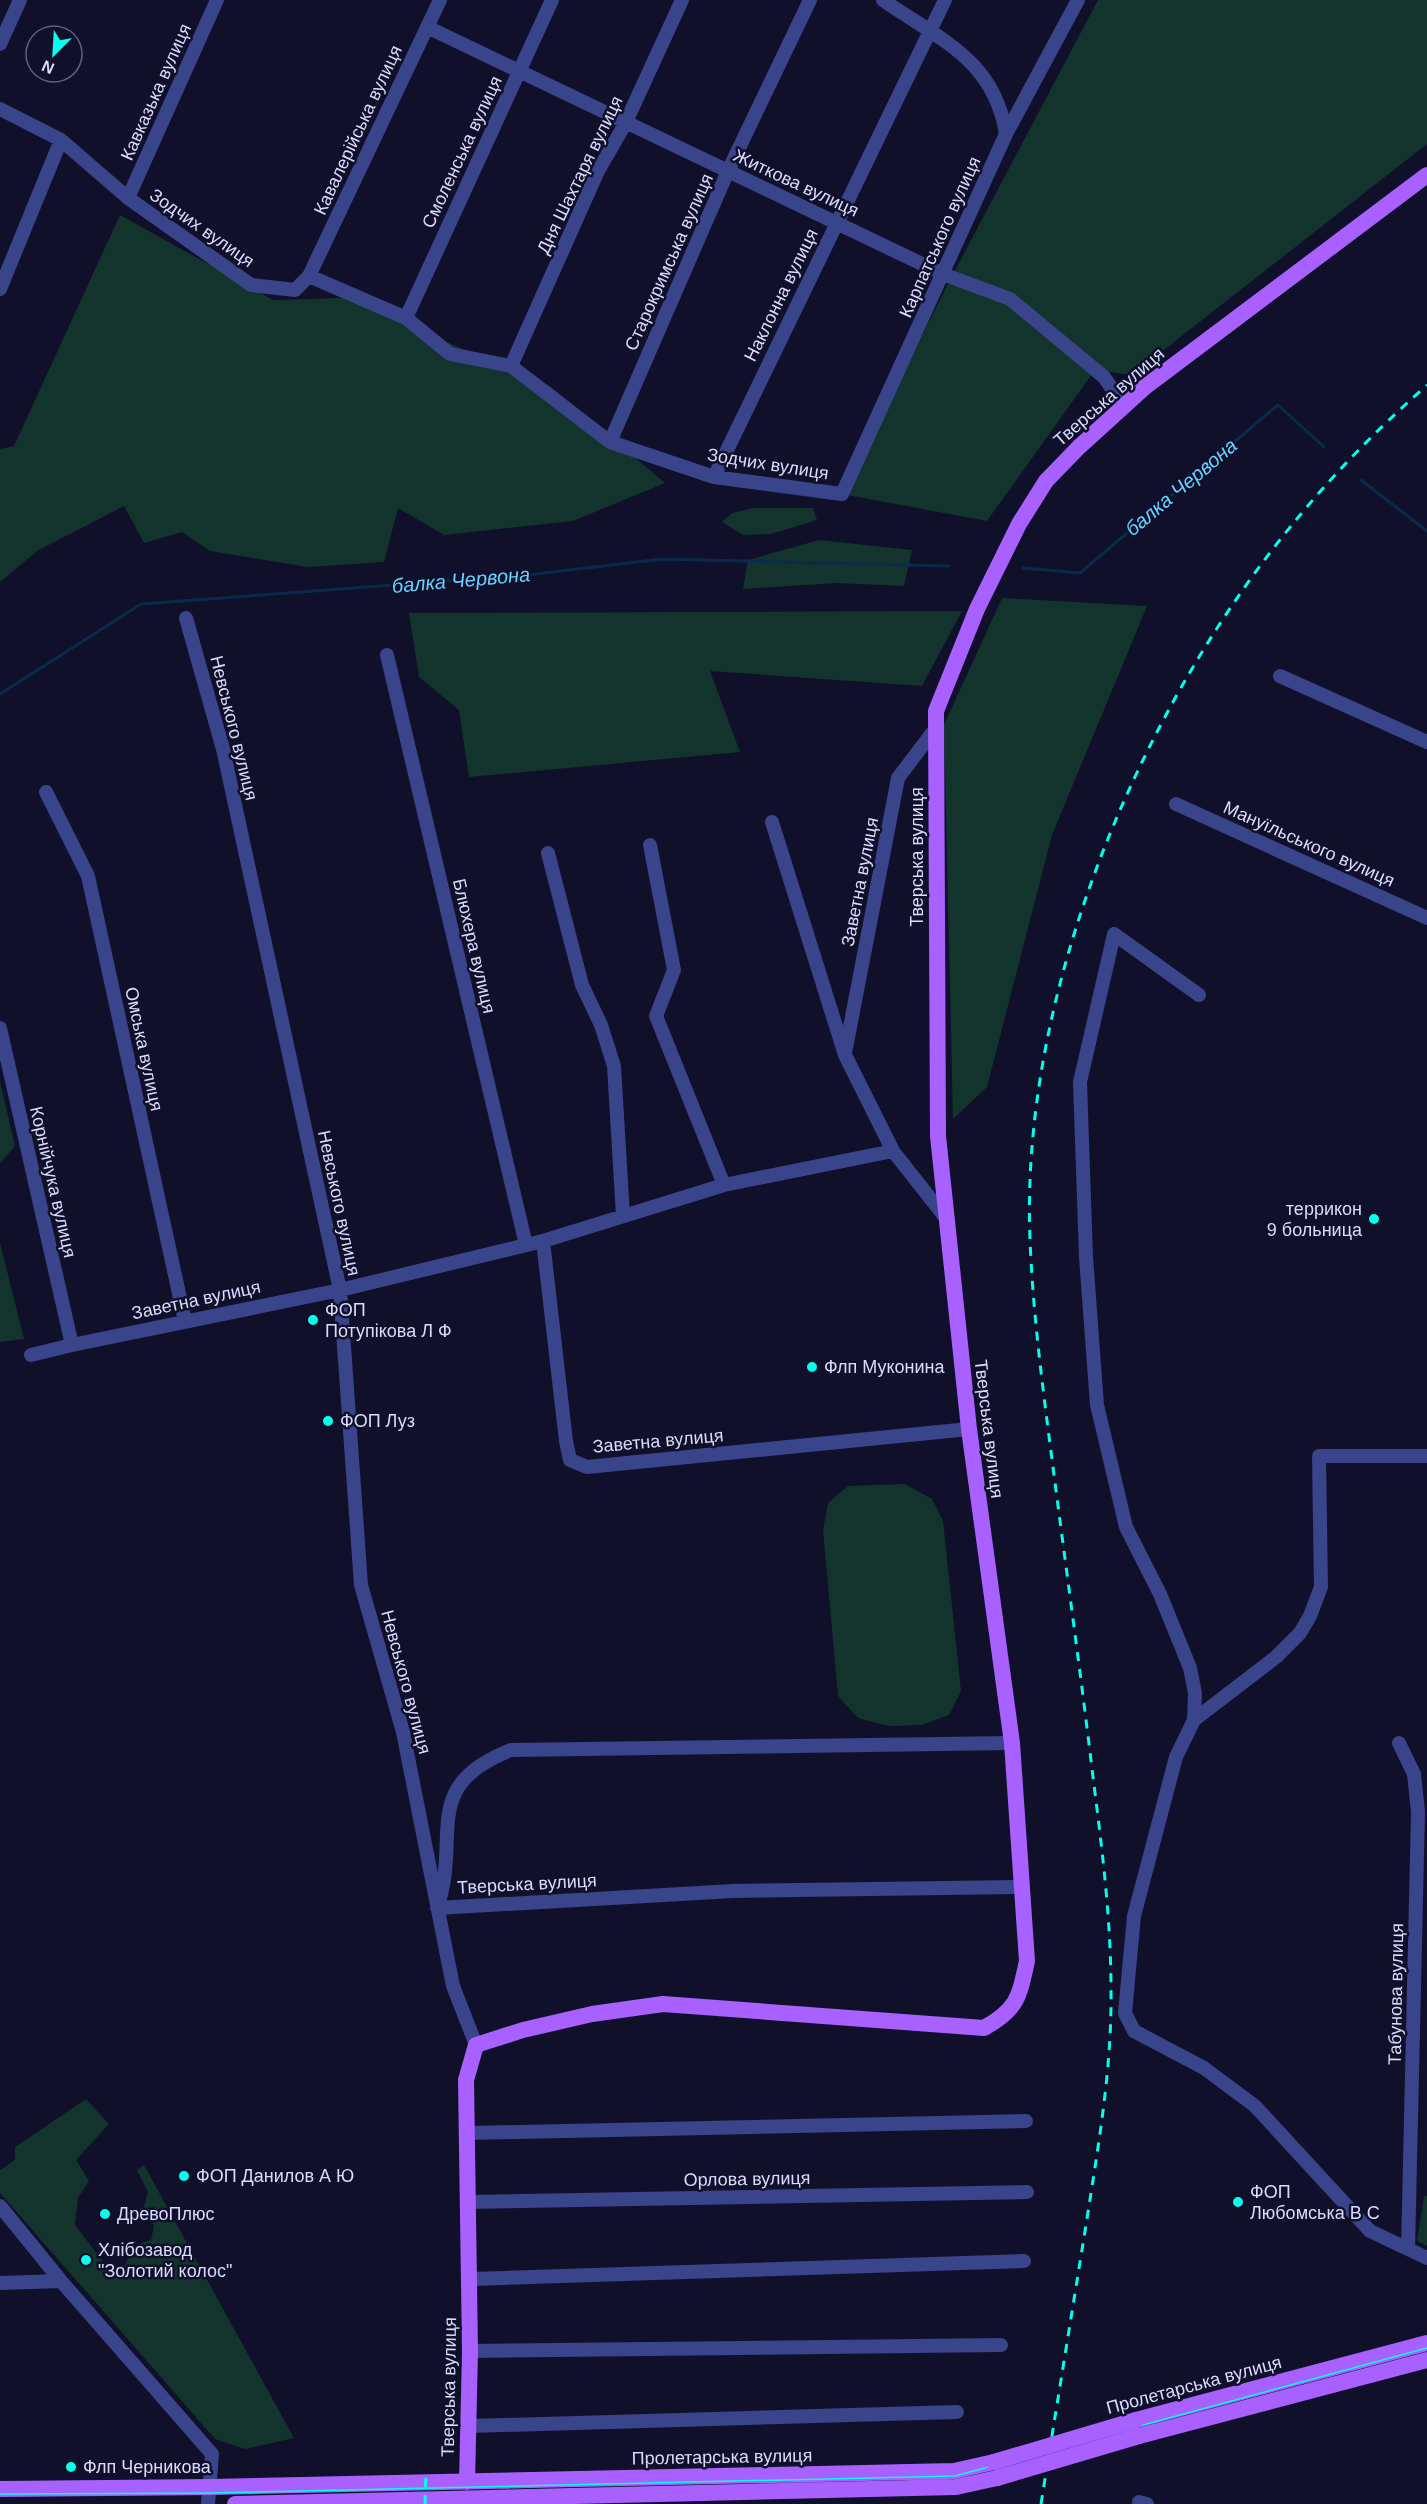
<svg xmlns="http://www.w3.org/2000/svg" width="1427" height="2504" font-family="Arial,sans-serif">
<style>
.green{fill:#12342d}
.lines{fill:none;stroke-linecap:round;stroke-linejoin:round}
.stream{stroke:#092b4a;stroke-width:3}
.minor{stroke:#39448a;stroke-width:14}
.major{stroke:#a860ff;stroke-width:16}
.tram{stroke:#05ffed;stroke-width:1.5}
.rail{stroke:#05ffed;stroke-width:3;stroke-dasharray:9 8;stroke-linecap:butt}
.major-bridge{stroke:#a860ff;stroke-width:16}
.poi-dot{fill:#05ffed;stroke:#10102a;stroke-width:2}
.labels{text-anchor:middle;stroke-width:5;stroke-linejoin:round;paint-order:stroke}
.street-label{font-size:18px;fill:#d9dbff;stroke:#10102a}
.poi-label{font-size:18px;fill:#d9dbff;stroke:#10102a;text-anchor:start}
.water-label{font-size:20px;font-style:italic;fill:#67d2ff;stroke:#10102a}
</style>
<rect width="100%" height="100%" fill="#10102a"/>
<path class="green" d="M1098 0H1427V144L1132 375 1095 370 987 521 842 494 951 278Z
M120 215 273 300 343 298 550 386 665 483 573 521 444 535 398 508 384 562 308 567 210 551 182 532 144 543 124 506 37 551 0 582V449L14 446Z
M754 508H813L817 520 771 534 743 535 722 522 732 513Z
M819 540 912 550 904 586 837 583 743 589 748 560Z
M1002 598 1147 606 1052 835 987 1087 953 1119 944 725Z
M962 611 922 686 710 671 740 752 469 777 459 710 419 677 409 613Z
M0 1082 15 1146 0 1163Z
M0 1243 24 1339 0 1342Z
M905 1484 932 1499 943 1521 961 1691 949 1715 922 1725 889 1726 858 1718 838 1696 823 1530 828 1503 848 1486Z
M86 2099 109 2124 76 2160 89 2181 78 2198 75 2225 114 2276 127 2278 125 2265 135 2245 151 2240 154 2226 144 2207 148 2192 137 2170 144 2165 294 2438 245 2449 215 2439 0 2193V2170L15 2160V2147Z
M1424 2196H1427V2246L1417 2241Z"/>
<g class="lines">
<path class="stream" d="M1361 480 1427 531
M1023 568 1080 573 1278 405 1324 447
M0 694 141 604 528 575 662 559 949 566"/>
<path class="minor" d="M883 0C940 40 994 59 1006 134
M427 27 943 274 1010 299 1104 377 1124 406
M0 44 20 0
M0 109 61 140 128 198 251 285 295 290 309 276 406 318 450 354 511 366 610 442 714 477 842 494 1006 134 1078 0
M128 198 217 0
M309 276 440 0
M0 289 61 140
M406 318 552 0
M511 366 598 171 625 124 682 0
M610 442 728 171 810 0
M714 477 945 0
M186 618 223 749 340 1290 361 1585 403 1732 453 1986 476 2045
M387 655 526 1245
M1280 676 1427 742
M46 792 88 876 185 1321
M1176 804 1427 918
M772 822 845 1055 893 1151
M650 845 674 970 656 1016 724 1185
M548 853 582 985 601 1025 614 1066 623 1216
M1199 995 1114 934 1080 1082 1086 1257 1097 1405 1126 1527 1160 1594 1190 1668 1195 1693 1194 1720 1176 1757 1134 1916 1125 2013 1134 2031 1204 2068 1255 2106 1370 2231 1427 2258
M0 1028 72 1345
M845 1053 898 778 936 728
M543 1241 566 1441 570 1460 587 1467 969 1429
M31 1355 72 1345 340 1290 543 1241 724 1185 893 1151 945 1217
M1194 1720 1276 1657 1300 1633 1310 1616 1321 1587 1319 1456H1427
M1012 1743 511 1750C418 1786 462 1837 437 1908L733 1891 1023 1887
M1399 1743 1414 1774 1418 1812 1408 2249
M468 2133 1026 2121
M468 2202 1027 2192
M0 2206 61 2281 212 2454 208 2504
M470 2279 1024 2261
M0 2283 61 2281
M470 2351 1001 2345
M469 2426 957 2412
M1139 2502 1147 2504"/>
<path class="major" d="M1136 2420 1427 2343
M1139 2436 1427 2360
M467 2482 470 2351 466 2080 476 2045 523 2030 592 2014 663 2004 984 2028C1018 2009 1019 1997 1027 1961L1012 1743 969 1429 938 1136 936 711 977 609 1019 524 1046 481 1079 447 1145 387 1427 175
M0 2489 211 2487 954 2471 994 2462
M235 2504 956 2487 997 2478"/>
<path class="tram" d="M0 2494 210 2493 955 2476 1427 2348"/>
<path class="rail" d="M425 2504 426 2472
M1041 2504C1056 2411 1071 2318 1086 2225 1098 2147 1112 2070 1111 1990 1111 1919 1102 1848 1093 1777 1081 1676 1067 1575 1054 1475 1044 1397 1033 1318 1030 1239 1020 989 1142 703 1301 514 1340 467 1382 425 1427 385"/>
<path class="major-bridge" d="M994 2462 1136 2420
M997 2478 1139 2436"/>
</g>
<g class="poi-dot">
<circle cx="1374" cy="1219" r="6"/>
<circle cx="313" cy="1320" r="6"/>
<circle cx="812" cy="1367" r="6"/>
<circle cx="328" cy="1421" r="6"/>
<circle cx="184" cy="2176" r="6"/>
<circle cx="1238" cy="2202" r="6"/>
<circle cx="105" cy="2214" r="6"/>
<circle cx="86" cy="2260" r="6"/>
<circle cx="71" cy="2467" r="6"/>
</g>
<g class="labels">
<g class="street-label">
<text transform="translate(156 92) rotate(-66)" y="6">Кавказька вулиця</text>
<text transform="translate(358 130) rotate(-65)" y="6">Кавалерійська вулиця</text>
<text transform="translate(462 152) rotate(-65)" y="6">Смоленська вулиця</text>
<text transform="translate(580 175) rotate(-64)" y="6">Дня Шахтаря вулиця</text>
<text transform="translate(796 183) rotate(25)" y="6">Житкова вулиця</text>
<text transform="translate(202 228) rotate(35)" y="6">Зодчих вулиця</text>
<text transform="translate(940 237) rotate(-66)" y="6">Карпатського вулиця</text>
<text transform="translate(669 262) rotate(-66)" y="6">Старокримська вулиця</text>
<text transform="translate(781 295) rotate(-64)" y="6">Наклонна вулиця</text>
<text transform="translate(1109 397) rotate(-41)" y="6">Тверська вулиця</text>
<text transform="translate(768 464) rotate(9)" y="6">Зодчих вулиця</text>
<text transform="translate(234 728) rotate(76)" y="6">Невського вулиця</text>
<text transform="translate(1309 844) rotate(24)" y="6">Мануїльського вулиця</text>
<text transform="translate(917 857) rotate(-90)" y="6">Тверська вулиця</text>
<text transform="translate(860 882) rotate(-79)" y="6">Заветна вулиця</text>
<text transform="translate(474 946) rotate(77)" y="6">Блюхера вулиця</text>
<text transform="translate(144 1049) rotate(78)" y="6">Омська вулиця</text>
<text transform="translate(53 1182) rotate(77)" y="6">Корнійчука вулиця</text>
<text transform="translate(339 1203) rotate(78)" y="6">Невського вулиця</text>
<text transform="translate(196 1300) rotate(-12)" y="6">Заветна вулиця</text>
<text transform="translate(989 1429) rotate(83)" y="6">Тверська вулиця</text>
<text transform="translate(658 1441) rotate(-5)" y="6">Заветна вулиця</text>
<text transform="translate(406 1682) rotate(75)" y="6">Невського вулиця</text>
<text transform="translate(527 1884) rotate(-3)" y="6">Тверська вулиця</text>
<text transform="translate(1396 1994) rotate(-89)" y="6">Табунова вулиця</text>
<text transform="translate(747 2179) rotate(-1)" y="6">Орлова вулиця</text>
<text transform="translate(1194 2385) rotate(-15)" y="6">Пролетарська вулиця</text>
<text transform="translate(449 2387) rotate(-89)" y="6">Тверська вулиця</text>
<text transform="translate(722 2457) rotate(-1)" y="6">Пролетарська вулиця</text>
</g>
<g class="poi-label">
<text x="1362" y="1215" text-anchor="end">террикон<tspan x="1362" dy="21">9 больница</tspan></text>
<text x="325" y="1316">ФОП<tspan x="325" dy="21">Потупікова Л Ф</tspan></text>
<text x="824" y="1373">Флп Муконина</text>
<text x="340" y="1427">ФОП Луз</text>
<text x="196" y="2182">ФОП Данилов А Ю</text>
<text x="1250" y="2198">ФОП<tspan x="1250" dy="21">Любомська В С</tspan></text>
<text x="117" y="2220">ДревоПлюс</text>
<text x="98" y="2256">Хлібозавод<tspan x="98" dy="21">"Золотий колос"</tspan></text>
<text x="83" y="2473">Флп Черникова</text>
</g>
<g class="water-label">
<text transform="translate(1181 487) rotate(-40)" y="7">балка Червона</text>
<text transform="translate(461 580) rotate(-5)" y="7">балка Червона</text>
</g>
</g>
<g transform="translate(54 54) rotate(204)"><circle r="28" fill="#10102a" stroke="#60617f" stroke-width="1.5"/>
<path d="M0-4.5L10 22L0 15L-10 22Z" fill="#05ffed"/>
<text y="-9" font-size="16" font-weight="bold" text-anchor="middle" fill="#d9dbff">N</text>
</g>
</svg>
